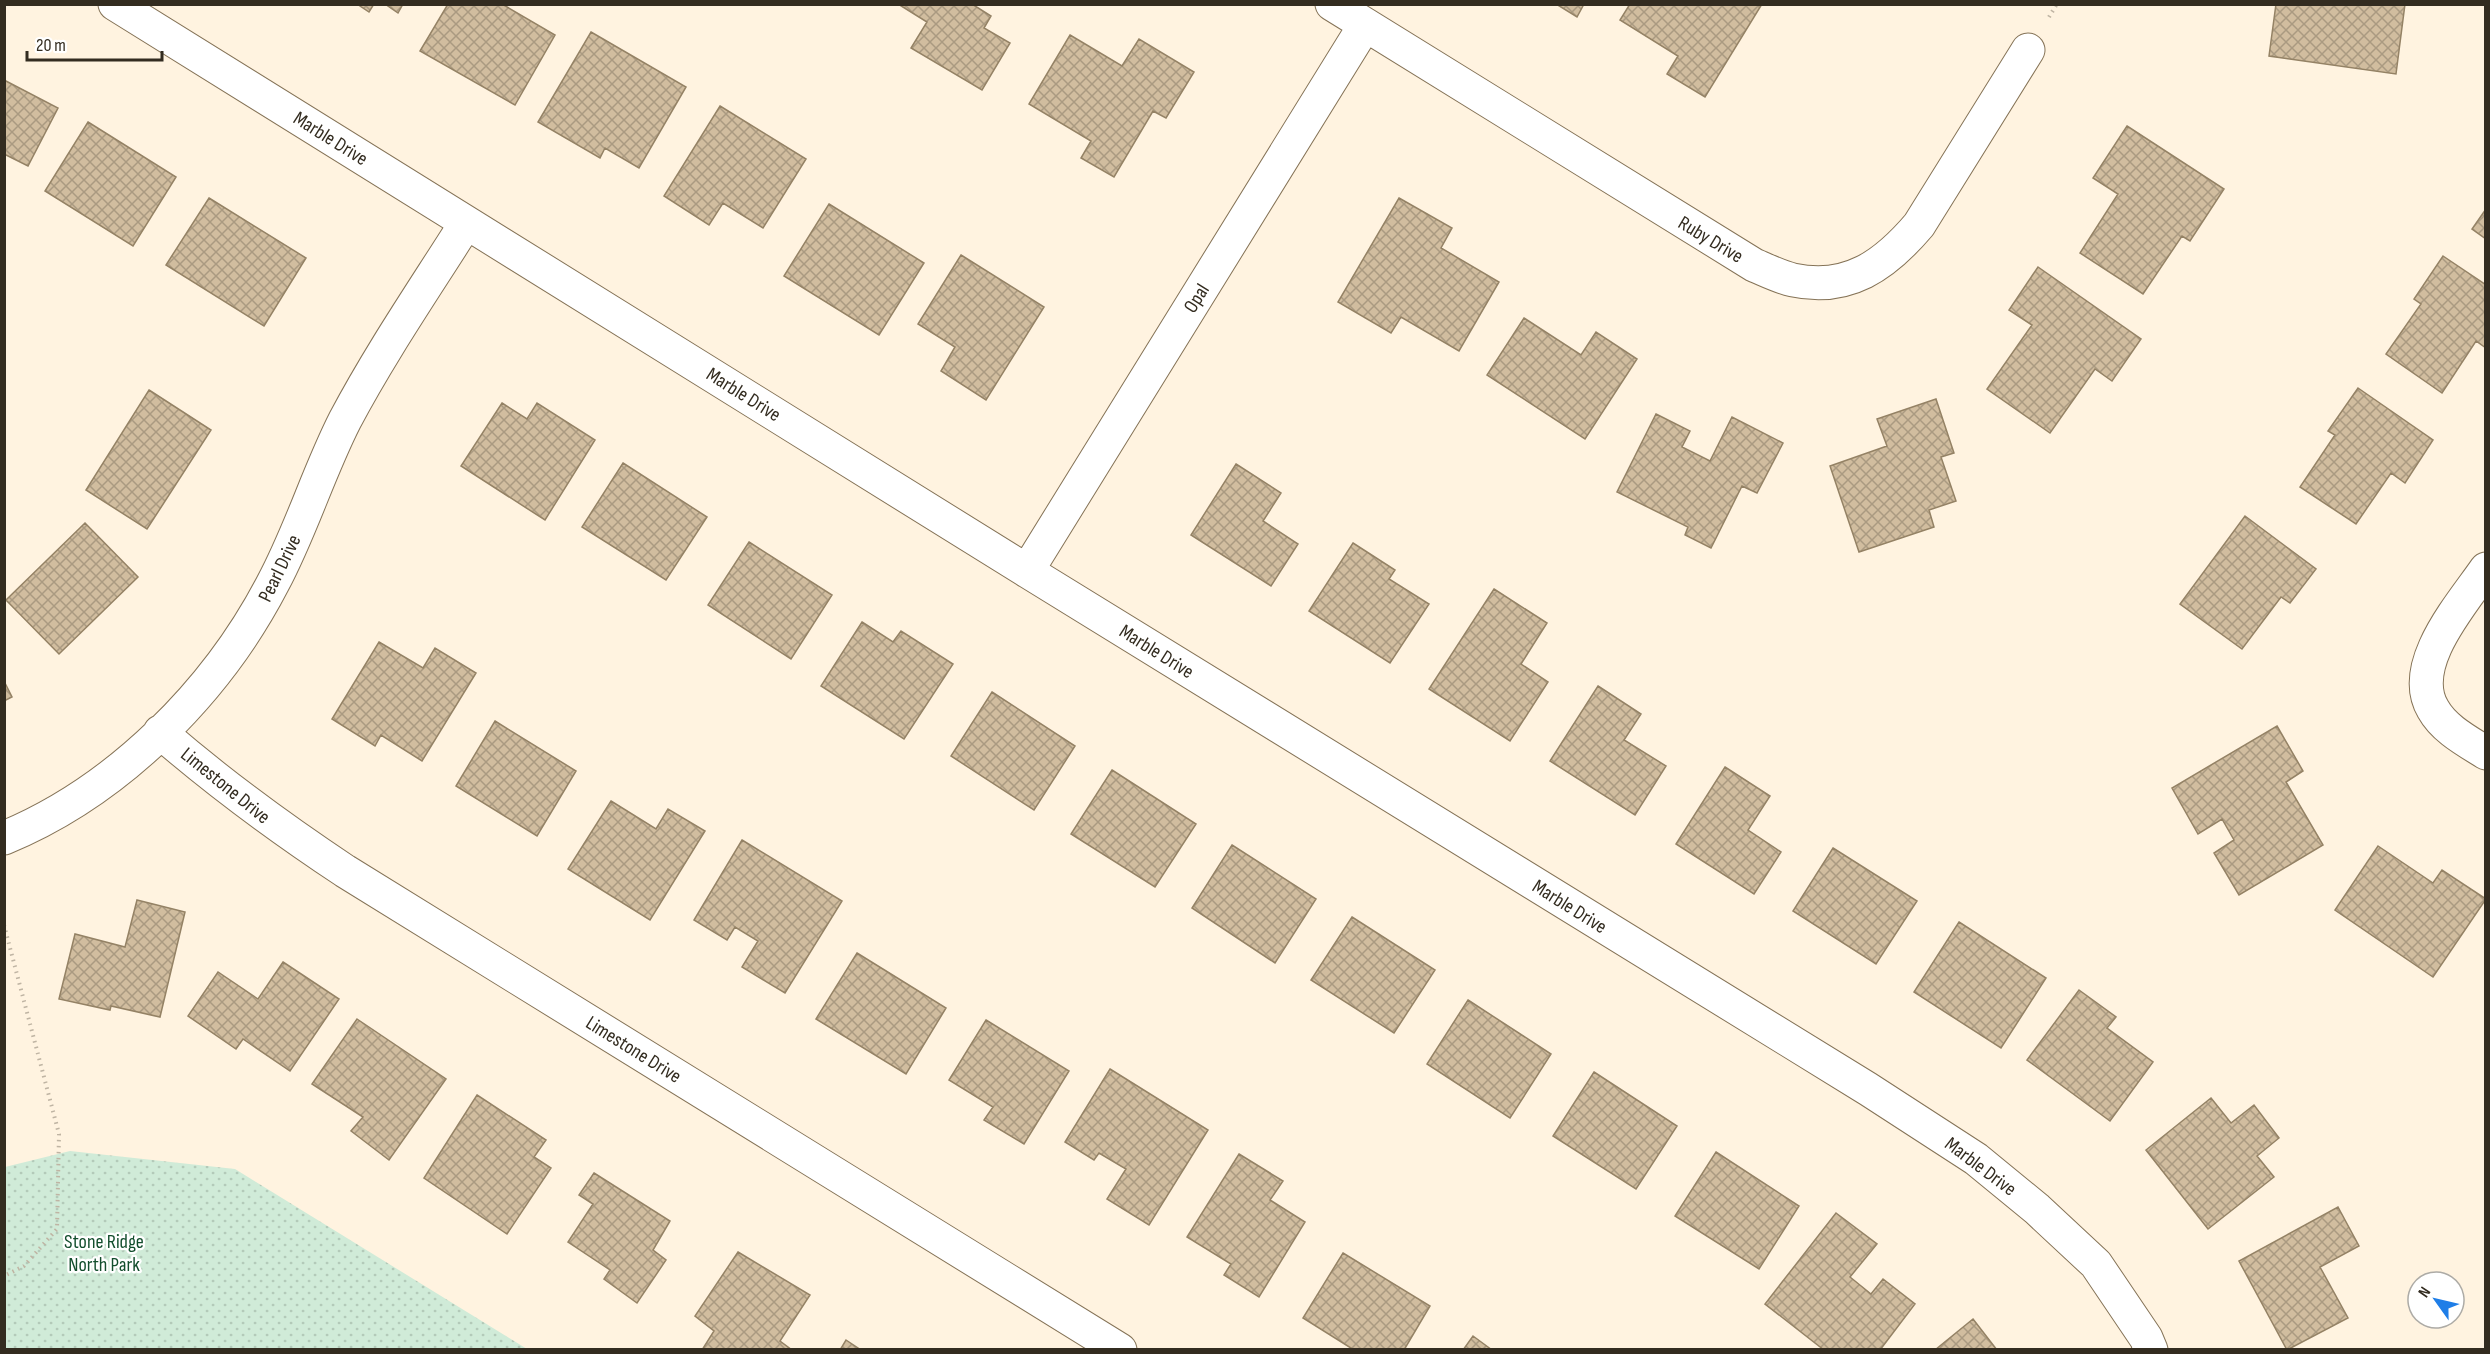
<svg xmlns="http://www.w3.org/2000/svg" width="2490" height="1354" font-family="'Sofia Sans Condensed',sans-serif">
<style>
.park{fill:url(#park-dots)}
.building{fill:url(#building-cross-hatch);stroke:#948265;stroke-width:1.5}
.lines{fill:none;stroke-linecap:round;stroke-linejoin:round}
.street-casing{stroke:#857357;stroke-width:35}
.path{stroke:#bfb4a3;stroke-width:4;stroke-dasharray:1.5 4.5;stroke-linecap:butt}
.street{stroke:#fff;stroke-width:33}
.labels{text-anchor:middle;stroke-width:4.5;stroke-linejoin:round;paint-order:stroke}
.street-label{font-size:20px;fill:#332c20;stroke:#fff}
.park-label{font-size:20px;fill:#134e2d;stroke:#fff}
</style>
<defs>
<pattern id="park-dots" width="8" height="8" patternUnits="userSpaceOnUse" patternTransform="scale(1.5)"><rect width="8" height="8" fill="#d0ebd8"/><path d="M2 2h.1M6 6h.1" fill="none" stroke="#b3cab9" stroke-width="1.8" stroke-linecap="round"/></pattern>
<pattern id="building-cross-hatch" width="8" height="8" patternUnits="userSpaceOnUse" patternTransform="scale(1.5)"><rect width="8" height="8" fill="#d1bd9f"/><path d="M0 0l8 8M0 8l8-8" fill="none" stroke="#aa9a81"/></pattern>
</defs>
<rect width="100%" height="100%" fill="#fff3e0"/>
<path class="park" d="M70 1151 235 1169 527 1349H5V1167Z"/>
<path class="building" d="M357 4H374L369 12Z
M385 4H403L398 13Z
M448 4H502L555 35 515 105 420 51Z
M898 4H972L991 16 984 28 1010 43 982 90 911 48 927 22Z
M1556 4H1584L1577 17Z
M1630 4H1762L1705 97 1667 74 1678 56 1620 20Z
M2276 4H2405L2396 74 2269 56Z
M591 32 686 87 639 168 605 148 600 158 538 122Z
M1070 35 1122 66 1139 39 1194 72 1166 118 1153 111 1114 177 1081 158 1091 141 1029 104Z
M4 80 58 108 28 166 4 154Z
M720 106 806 159 763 228 723 203 709 225 664 196Z
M88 122 176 177 133 246 45 191Z
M2127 126 2224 189 2190 241 2182 236 2143 294 2080 253 2118 194 2093 178Z
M209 198 306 258 264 326 166 265Z
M1399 198 1452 228 1441 248 1499 282 1459 351 1401 317 1391 333 1338 302Z
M829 204 924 263 879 335 784 276Z
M2486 209V239L2472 229Z
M961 255 1044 307 986 400 941 371 955 347 918 324Z
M2443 256 2486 285V348L2476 341 2442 393 2386 354 2421 304 2414 299Z
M2038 267 2141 339 2112 381 2095 369 2050 433 1987 389 2032 325 2009 310Z
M1524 318 1581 355 1596 332 1637 359 1585 439 1487 375Z
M2358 388 2433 440 2405 483 2391 473 2356 524 2300 487 2335 435 2328 431Z
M149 390 211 430 147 529 86 490Z
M1936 399 1954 453 1941 457 1956 501 1929 510 1934 527 1859 552 1830 466 1887 446 1877 419Z
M502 403 527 419 537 403 595 440 545 520 461 466Z
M1656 414 1690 431 1682 447 1710 461 1732 417 1783 443 1757 493 1742 486 1711 548 1685 535 1688 527 1617 492Z
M623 463 707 517 666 580 582 527Z
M1236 464 1281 493 1263 521 1298 544 1271 586 1191 535Z
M2245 516 2316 569 2290 603 2281 597 2242 649 2180 604Z
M85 523 138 577 59 654 6 600Z
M749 542 832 595 791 659 708 605Z
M1353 543 1395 570 1389 579 1429 604 1390 663 1309 611Z
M1494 589 1547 623 1521 664 1548 682 1510 741 1429 689Z
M862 622 893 642 901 631 953 664 904 739 821 686Z
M379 642 423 668 435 648 476 673 422 761 381 735 375 746 332 719Z
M4 681 12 697 4 701Z
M1598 686 1641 714 1624 740 1666 766 1635 815 1550 761Z
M992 692 1075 746 1034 810 951 756Z
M495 721 576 771 537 836 456 786Z
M2277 726 2303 771 2286 782 2323 845 2239 895 2214 853 2234 840 2222 819 2198 834 2172 788Z
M1725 767 1770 796 1748 830 1781 852 1754 894 1676 844Z
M1112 770 1196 824 1155 887 1071 834Z
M611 801 656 829 668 809 705 831 650 920 568 869Z
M742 840 842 901 785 993 742 967 758 941 735 927 727 940 694 920Z
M1232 845 1316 899 1275 963 1192 908Z
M2378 846 2433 883 2442 870 2486 899 2433 977 2335 910Z
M1833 848 1917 901 1876 964 1793 911Z
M137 900 185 912 160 1017 111 1006 110 1010 59 999 75 934 125 947Z
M1352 917 1435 970 1394 1033 1311 980Z
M1959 922 2046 978 2001 1048 1914 992Z
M857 953 946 1008 906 1074 816 1019Z
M283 962 339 999 290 1071 243 1039 236 1049 188 1016 218 972 258 999Z
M2079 990 2116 1017 2107 1028 2153 1062 2110 1121 2027 1060Z
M1468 1000 1551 1054 1510 1118 1427 1064Z
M357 1019 446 1079 389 1160 351 1131 363 1117 312 1084Z
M986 1020 1069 1071 1024 1144 984 1120 993 1107 949 1080Z
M1110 1069 1208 1130 1149 1225 1107 1199 1126 1169 1099 1153 1094 1160 1065 1142Z
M1594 1072 1677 1126 1636 1189 1553 1136Z
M477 1095 546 1140 534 1157 551 1168 507 1234 424 1178Z
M2211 1098 2231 1123 2254 1105 2279 1138 2257 1156 2274 1177 2208 1229 2146 1150Z
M1716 1152 1799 1206 1759 1269 1675 1216Z
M1239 1154 1283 1181 1270 1200 1305 1222 1259 1297 1224 1275 1231 1264 1187 1237Z
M594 1173 670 1221 653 1250 666 1260 637 1303 604 1279 610 1270 568 1242 593 1204 579 1195Z
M2338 1207 2359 1246 2320 1267 2348 1318 2287 1350 2239 1261Z
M1836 1213 1877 1244 1850 1277 1871 1294 1883 1279 1915 1304 1880 1350H1824L1765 1304Z
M738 1252 810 1295 780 1341 792 1350H702L714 1331 695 1316Z
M1343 1253 1430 1306 1404 1350H1354L1303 1318Z
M1973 1319 1997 1350H1935Z
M1473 1336 1492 1350H1463Z
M846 1340 861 1350H840Z"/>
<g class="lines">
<g class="street-casing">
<path id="street" d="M115 4 1027 571 1868 1089 1976 1159 2037 1209 2096 1264 2146 1338 2151 1350
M1332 4 1754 265C1766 270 1780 277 1793 280 1848 292 1885 265 1919 225L2028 50
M2486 569C2462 604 2407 665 2433 709 2444 729 2467 741 2486 753
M1027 571 1365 25
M160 732C219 783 280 828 345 871L1120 1350
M4 838C118 791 217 691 273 583 301 531 318 473 345 420 381 352 425 288 466 223"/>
</g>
<path class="path" d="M2049 17 2057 4
M4 925 59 1134 57 1229 24 1266 4 1276"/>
<use href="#street" class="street"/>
</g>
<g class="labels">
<g class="street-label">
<text transform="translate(331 138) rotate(32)" y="7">Marble Drive</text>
<text transform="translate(1711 239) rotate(31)" y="7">Ruby Drive</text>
<text transform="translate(1196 298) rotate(-58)" y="7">Opal</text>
<text transform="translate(744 394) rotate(32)" y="7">Marble Drive</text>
<text transform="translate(279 568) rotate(-64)" y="7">Pearl Drive</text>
<text transform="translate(1157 651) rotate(32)" y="7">Marble Drive</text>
<text transform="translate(226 785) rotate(39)" y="7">Limestone Drive</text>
<text transform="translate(1570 906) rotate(32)" y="7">Marble Drive</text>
<text transform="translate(634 1049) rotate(32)" y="7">Limestone Drive</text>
<text transform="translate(1981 1166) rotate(37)" y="7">Marble Drive</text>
</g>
<g class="park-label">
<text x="104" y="1248">Stone Ridge<tspan x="104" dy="23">North Park</tspan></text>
</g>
</g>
<rect width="2490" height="1354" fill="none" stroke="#332c20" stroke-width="12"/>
<g transform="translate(2436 1300) rotate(304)"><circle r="28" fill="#ffffff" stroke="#adaba6" stroke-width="1.5"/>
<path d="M0-4.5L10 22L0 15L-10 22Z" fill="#1f7ee7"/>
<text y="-9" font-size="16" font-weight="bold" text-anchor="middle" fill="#332c20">N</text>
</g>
<path d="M27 51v9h135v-9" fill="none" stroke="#332c20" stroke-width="3"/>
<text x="36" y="51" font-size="18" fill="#332c20" stroke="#ffffff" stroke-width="4.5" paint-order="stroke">20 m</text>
</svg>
